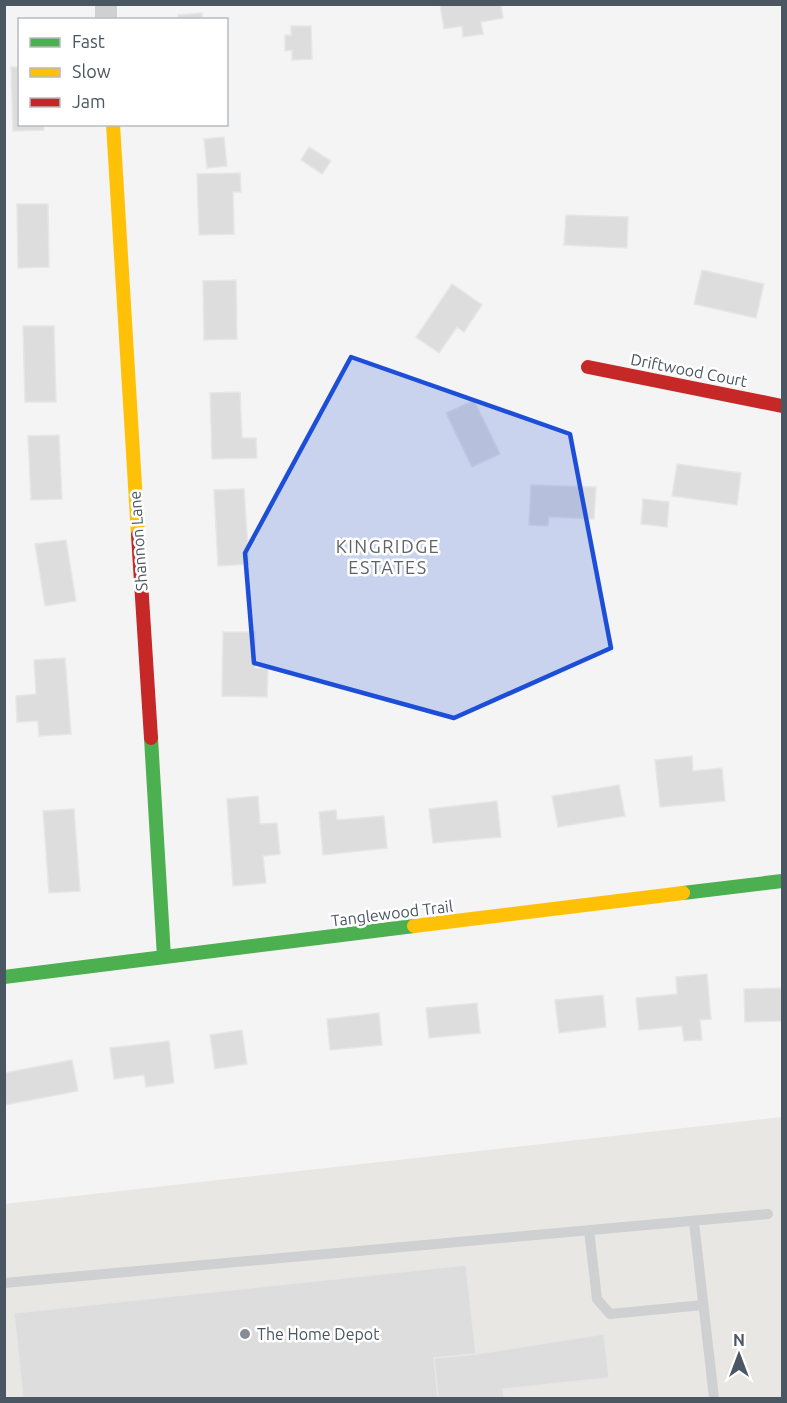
<svg xmlns="http://www.w3.org/2000/svg" width="787" height="1403" font-family="Ubuntu,sans-serif">
<style>
.commercial{fill:#e8e7e3}
.building{fill:#ddddde;stroke:#e5e6e7;stroke-width:1.5}
.lines{fill:none;stroke-linecap:round;stroke-linejoin:round}
.lane{stroke:#ced0d2;stroke-width:10}
.street{stroke:#ced0d2;stroke-width:22}
.fast{stroke:#4caf50;stroke-width:14}
.slow{stroke:#ffc107;stroke-width:14}
.jam{stroke:#c62828;stroke-width:14}
.marked{fill:#1d4ed8;fill-opacity:0.2;stroke:#1d4ed8;stroke-width:4.5;stroke-linejoin:round}
.poi-dot{fill:#868d94;stroke:#fff;stroke-width:2}
.labels{text-anchor:middle;stroke-width:5;stroke-linejoin:round;paint-order:stroke}
.street-label{font-size:16px;fill:#4a5661;stroke:#fff}
.poi-label{font-size:16px;fill:#4a5661;stroke:#fff;text-anchor:start}
.neighbourhood-label{font-size:18px;letter-spacing:1.5px;fill:#5f6368;stroke:#fff}
</style>
<rect width="100%" height="100%" fill="#f4f4f4"/>
<path class="commercial" d="M782 1117V1398H5L4 1204Z"/>
<path class="building" d="M440 4H501L503 18 481 22 483 34 463 37 462 26 444 29Z
M202 13V20H178V15Z
M291 26H311L312 59 292 60V50L285 51V35H291Z
M11 67H20V124H43L44 130 13 131Z
M224 137 227 166 207 168 204 139Z
M309 147 331 161 322 174 301 160Z
M240 173 241 192H233L234 234 199 235 197 174Z
M17 204H48L49 267 18 268Z
M566 215 628 217 627 248 564 245Z
M702 270 764 284 756 318 694 304Z
M236 280 237 339 204 340 203 281Z
M452 284 482 305 464 332 457 327 439 353 416 337Z
M23 326H54L56 402H25Z
M240 392 242 438H256L257 458 212 459 210 393Z
M474 400 500 454 472 467 446 413Z
M59 435 62 499 31 500 28 436Z
M677 464 741 473 737 505 672 496Z
M531 485 596 487 594 519 549 517 548 526 529 525Z
M244 489 249 564 218 566 214 490Z
M643 499 669 502 667 527 641 524Z
M66 540 76 601 45 606 35 544Z
M223 632H255V668H268L267 697 222 696Z
M65 658 71 734 39 736 38 721 17 722 16 696 36 694 34 660Z
M692 756 693 771 722 768 725 801 660 807 655 760Z
M619 785 625 816 558 827 552 796Z
M258 796 260 824 277 823 280 854 263 856 266 883 233 886 227 799Z
M497 801 501 837 433 843 429 809Z
M74 809 80 891 49 893 43 811Z
M336 810 337 820 384 816 387 848 323 855 319 812Z
M707 974 711 1019 700 1020 702 1040 684 1041 682 1026 639 1030 636 998 677 994 676 977Z
M782 988V1021L745 1022 744 989Z
M603 995 606 1027 559 1033 555 1000Z
M477 1003 480 1033 429 1038 426 1008Z
M379 1013 382 1045 330 1050 327 1019Z
M242 1030 247 1064 215 1069 210 1035Z
M169 1041 174 1083 146 1087 144 1075 114 1079 110 1048Z
M72 1060 78 1091 4 1105V1073Z
M466 1265 476 1354 434 1358 438 1398H23L14 1313Z
M604 1334 609 1378 503 1389 504 1398H438L434 1358 476 1354Z"/>
<g class="lines">
<path class="lane" d="M694 1222 714 1398
M589 1230 597 1299 610 1314 703 1305
M4 1283 768 1214"/>
<path class="street" d="M106 4V20"/>
<path class="fast" d="M151 738 164 957
M683 893 782 881
M4 977 414 926"/>
<path class="slow" d="M113 124 138 535
M414 926 683 893"/>
<path class="jam" d="M588 367 782 406
M138 535 151 738"/>
</g>
<path class="marked" d="M351 357 570 434 611 648 454 718 254 663 245 553Z"/>
<circle class="poi-dot" cx="245" cy="1334" r="6"/>
<g class="labels">
<g class="street-label">
<text transform="translate(689 370) rotate(11)" y="6">Driftwood Court</text>
<text transform="translate(138 541) rotate(-94)" y="6">Shannon Lane</text>
<text transform="translate(392 913) rotate(-7)" y="6">Tanglewood Trail</text>
</g>
<g class="poi-label">
<text x="257" y="1340">The Home Depot</text>
</g>
<g class="neighbourhood-label">
<text x="388" y="553">KINGRIDGE<tspan x="388" dy="21">ESTATES</tspan></text>
</g>
</g>
<rect width="787" height="1403" fill="none" stroke="#4a5661" stroke-width="12"/>
<rect x="18" y="18" width="210" height="108" fill="#ffffff" stroke="#b7bbc0" stroke-width="1.5"/>
<rect x="30" y="38" width="30" height="9" fill="#4caf50" stroke="#b7bbc0" stroke-width="1.5"/>
<text x="72" y="48" font-size="18" fill="#4a5661">Fast</text>
<rect x="30" y="68" width="30" height="9" fill="#ffc107" stroke="#b7bbc0" stroke-width="1.5"/>
<text x="72" y="78" font-size="18" fill="#4a5661">Slow</text>
<rect x="30" y="98" width="30" height="9" fill="#c62828" stroke="#b7bbc0" stroke-width="1.5"/>
<text x="72" y="108" font-size="18" fill="#4a5661">Jam</text>
<g transform="translate(739 1355)" stroke="#ffffff" stroke-width="4.5" paint-order="stroke">
<path d="M0-4.5L10 22L0 15L-10 22Z" fill="#4a5661"/>
<text y="-9" font-size="16" font-weight="bold" text-anchor="middle" fill="#4a5661">N</text>
</g>
</svg>
